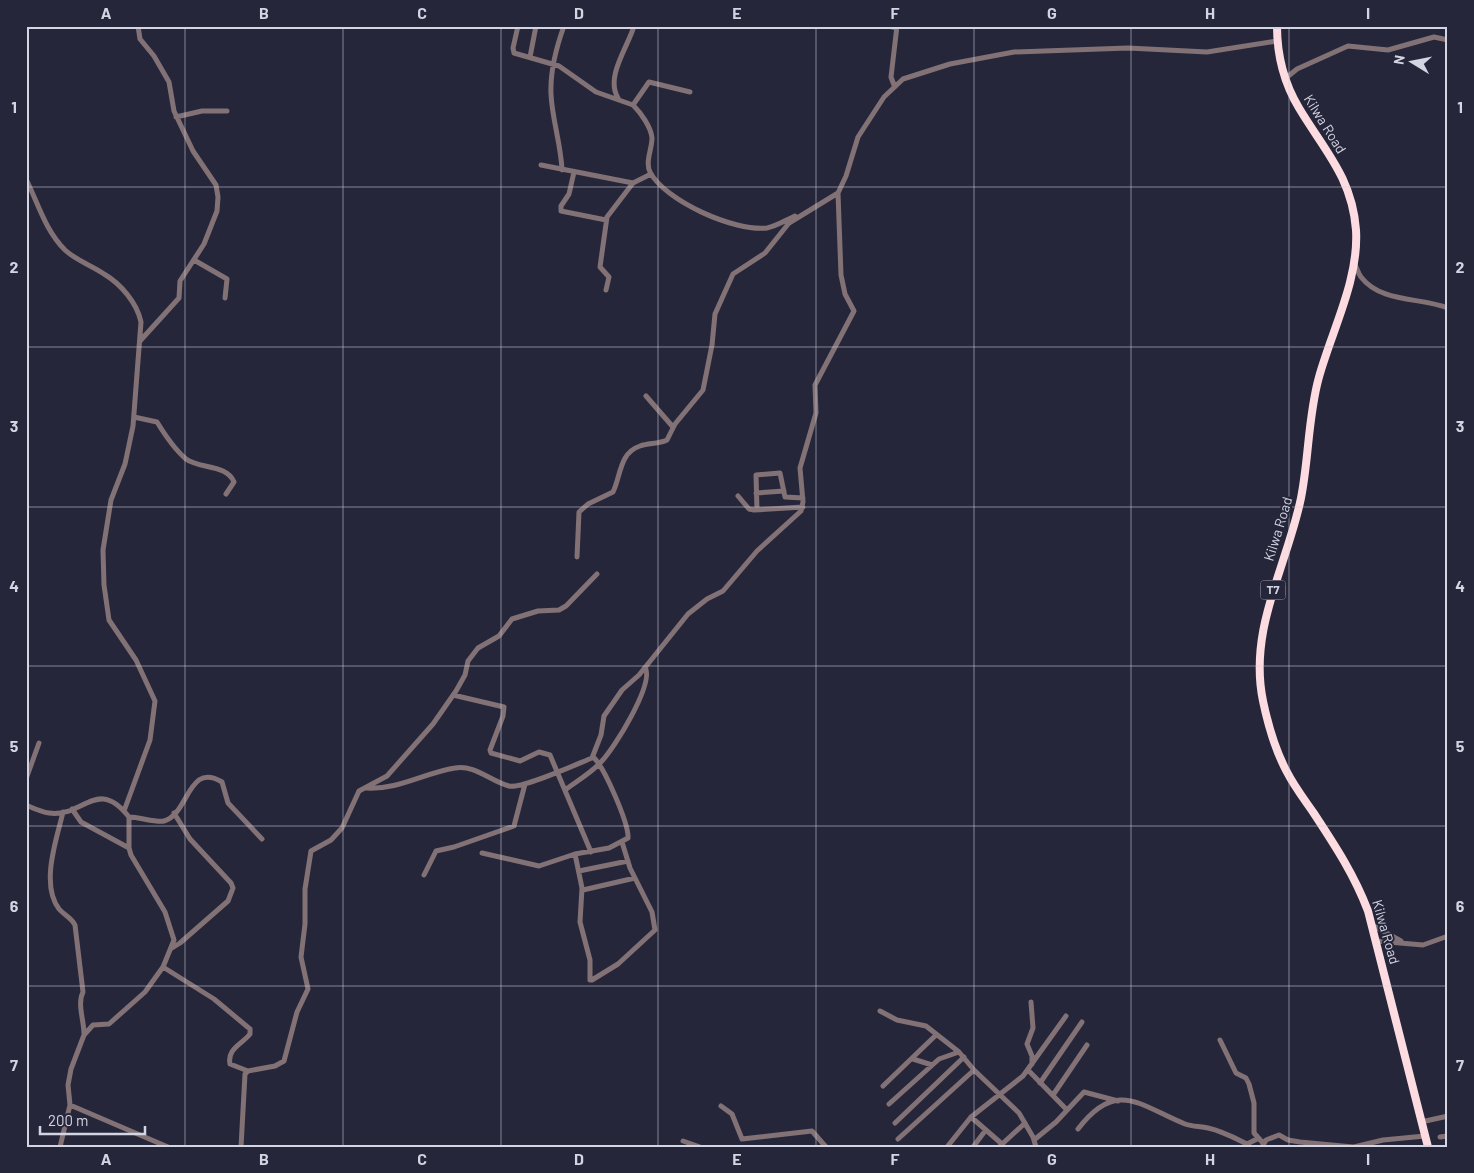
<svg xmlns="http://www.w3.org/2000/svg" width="1474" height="1173" font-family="Barlow,sans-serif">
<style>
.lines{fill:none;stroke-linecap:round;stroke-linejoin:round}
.minor{stroke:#827275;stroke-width:5}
.highway{stroke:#fcdce1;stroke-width:8}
.grid{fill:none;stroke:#d4d5e3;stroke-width:1;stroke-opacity:0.55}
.labels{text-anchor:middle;stroke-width:4;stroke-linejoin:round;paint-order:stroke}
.shield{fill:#26263b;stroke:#a0a0b1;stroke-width:1}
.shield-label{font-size:12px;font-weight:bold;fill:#d4d5e3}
.street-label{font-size:14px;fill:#d4d5e3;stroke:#26263b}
.neatline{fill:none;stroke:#d4d5e3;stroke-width:2}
.grid-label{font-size:16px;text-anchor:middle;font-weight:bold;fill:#d4d5e3}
</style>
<rect width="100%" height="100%" fill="#26263b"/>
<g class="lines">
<path class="minor" d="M138 26 140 39 154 56 169 82 174 111 193 151 216 185 218 197 217 211 204 244 180 281 179 298 140 341
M518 26 513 48 514 53 559 66 596 92 633 105C641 113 651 127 652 138 652 149 645 162 650 172 665 201 735 232 767 228 777 226 786 220 795 216
M826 26H837
M888 26 897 28
M530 57 536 26
M1286 78 1297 69 1348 46 1388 50 1434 37 1448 40
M894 85 891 77 897 26
M618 98C605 77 628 47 634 26
M633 105 649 82 690 92
M176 117 202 111H227
M541 165 633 183
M562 170C561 144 552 119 551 94 550 70 556 48 564 26
M574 172 569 194 561 206V211L606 220
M26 179C38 203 45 230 65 250 77 261 91 265 104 274 121 284 137 303 141 322L133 426 125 464 111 500 103 550 104 585 109 620 136 660 155 701 150 740 124 811
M194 260 227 279 225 298
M1354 263C1357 268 1358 273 1361 277 1381 303 1420 297 1448 308
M606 290 609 277 600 267 607 217 633 183 651 174
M646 396 673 427
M134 417 157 422C165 435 174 449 186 459 199 469 227 464 234 482L226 494
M756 493 784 491
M738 496 749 509 754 510 803 507
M757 510 756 475 780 473 785 497 803 498
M577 557 579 512 588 504 613 492C621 476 619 453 640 446 649 443 659 444 667 440L675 424 703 390 712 345 715 314 733 274 765 253 789 223 838 193
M453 695 504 707 503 716 490 750 491 753 520 761 539 752 550 755 591 852
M26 779 39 743
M366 788C398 790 424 773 455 768 474 764 492 782 509 786 522 789 577 764 592 758L601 735 604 716 622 690 639 675 688 614 707 599 723 591 757 551 801 511 803 502 800 468 816 413 815 385 854 311 845 294 841 275 838 193 846 176 858 137 884 97 903 79 950 64 1014 52 1128 48 1207 52 1277 41
M565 790C577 781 591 773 601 762 614 749 655 683 645 667
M26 805C33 808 41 812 49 813 83 818 97 776 129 817V848L131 855 165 912 174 940 163 967 145 992 109 1024 93 1025 84 1035 71 1069 68 1085 70 1105 60 1147
M72 809 81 822 129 848
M63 812C57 838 40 884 59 909 64 915 71 917 75 925L83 992C77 1004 84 1020 84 1034
M129 817C139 817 157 823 164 821 189 814 188 761 222 782L228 803 262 839
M482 853 539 866 575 854 609 848 628 838C629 824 604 766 593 757
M575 854 582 888 580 922 590 960V980H592L618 964 655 930 652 912 630 868 622 842
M579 871 628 861
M424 875 436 851 454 847 514 826 525 784
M583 890 635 878
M1372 925 1401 941
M1377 941 1423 945 1448 936
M172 948 180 943 228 901 233 888 231 883 190 839 174 813
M163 967 214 999 250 1029V1034C241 1045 227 1049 230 1064L248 1071
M1031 1002 1033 1028 1027 1044 1032 1056V1064
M880 1011 897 1020 926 1026 959 1052 974 1070 1019 1113 1033 1137 1036 1147
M1220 1040 1236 1073 1246 1078 1249 1084 1254 1103V1133L1263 1143
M913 1059 932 1065
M1028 1070 1067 1110
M1040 1083 1082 1022
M883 1086 936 1035
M1053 1095 1087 1045
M889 1104 939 1059 959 1052
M70 1105 168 1147
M721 1106 732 1114 742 1139 812 1131 826 1147
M971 1117 1002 1144
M1421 1122 1448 1116
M895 1123 964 1057
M1078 1129C1117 1078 1140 1106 1185 1124 1193 1127 1201 1126 1208 1128 1222 1131 1235 1138 1247 1144L1257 1139
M1440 1137 1448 1136
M898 1139 974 1070
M1034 1140 1056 1122 1084 1092 1118 1101
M683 1141 700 1147
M1000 1146 1025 1123
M241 1147 245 1074 248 1071 275 1066 284 1061 297 1012 308 989 301 957 305 924V889L311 851 331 840 342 828 359 791 387 776 433 724 456 691 465 675 468 661 478 648 499 636 512 619 538 611 559 610 566 606 597 574
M947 1147 971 1117 1023 1076 1066 1016
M973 1147 985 1131
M1262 1147 1266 1140 1279 1135 1288 1140 1300 1142 1353 1147
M1354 1147 1383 1140 1425 1136"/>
<path class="highway" d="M1277 26C1277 54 1284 83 1299 108 1324 150 1352 177 1356 230 1359 280 1332 330 1319 377 1308 416 1309 458 1301 498 1287 566 1248 629 1263 701 1268 725 1275 750 1287 772 1294 786 1304 799 1313 812 1334 844 1354 874 1368 911L1428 1147"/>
</g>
<path class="grid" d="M185 26V1147M343 26V1147M501 26V1147M658 26V1147M816 26V1147M974 26V1147M1131 26V1147M1289 26V1147M26 187H1448M26 347H1448M26 507H1448M26 666H1448M26 826H1448M26 986H1448"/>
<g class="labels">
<rect class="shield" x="1260.5" y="580.5" width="25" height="19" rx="4"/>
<g class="shield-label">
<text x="1273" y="594">T7</text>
</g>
<g class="street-label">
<text transform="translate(1325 124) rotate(58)" y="5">Kilwa Road</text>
<text transform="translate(1278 529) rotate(-73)" y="5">Kilwa Road</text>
<text transform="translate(1386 932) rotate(74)" y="5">Kilwa Road</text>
</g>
</g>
<rect width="1474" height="1173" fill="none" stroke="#26263b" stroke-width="55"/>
<g transform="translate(1412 62) rotate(280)" stroke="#26263b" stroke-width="4" paint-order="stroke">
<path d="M0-4L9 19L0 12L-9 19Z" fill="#d4d5e3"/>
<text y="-8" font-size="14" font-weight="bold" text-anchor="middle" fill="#d4d5e3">N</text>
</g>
<path d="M40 1126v8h105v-8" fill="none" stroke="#d4d5e3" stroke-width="2.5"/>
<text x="48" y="1126" font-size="15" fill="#d4d5e3" stroke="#26263b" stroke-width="4" paint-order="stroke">200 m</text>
<rect x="28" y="28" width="1418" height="1118" class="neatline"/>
<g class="grid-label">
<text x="106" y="19">A</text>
<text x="264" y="19">B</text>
<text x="422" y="19">C</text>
<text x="579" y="19">D</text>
<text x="737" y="19">E</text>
<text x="895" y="19">F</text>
<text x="1052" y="19">G</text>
<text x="1210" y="19">H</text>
<text x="1368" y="19">I</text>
<text x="14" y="113">1</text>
<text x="1460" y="113">1</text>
<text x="14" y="273">2</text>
<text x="1460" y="273">2</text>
<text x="14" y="432">3</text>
<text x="1460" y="432">3</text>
<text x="14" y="592">4</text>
<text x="1460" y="592">4</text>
<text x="14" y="752">5</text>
<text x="1460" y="752">5</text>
<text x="14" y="912">6</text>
<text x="1460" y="912">6</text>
<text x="14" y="1071">7</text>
<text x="1460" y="1071">7</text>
<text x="106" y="1165">A</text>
<text x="264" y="1165">B</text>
<text x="422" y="1165">C</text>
<text x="579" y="1165">D</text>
<text x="737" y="1165">E</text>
<text x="895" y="1165">F</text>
<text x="1052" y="1165">G</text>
<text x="1210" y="1165">H</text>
<text x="1368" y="1165">I</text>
</g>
</svg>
